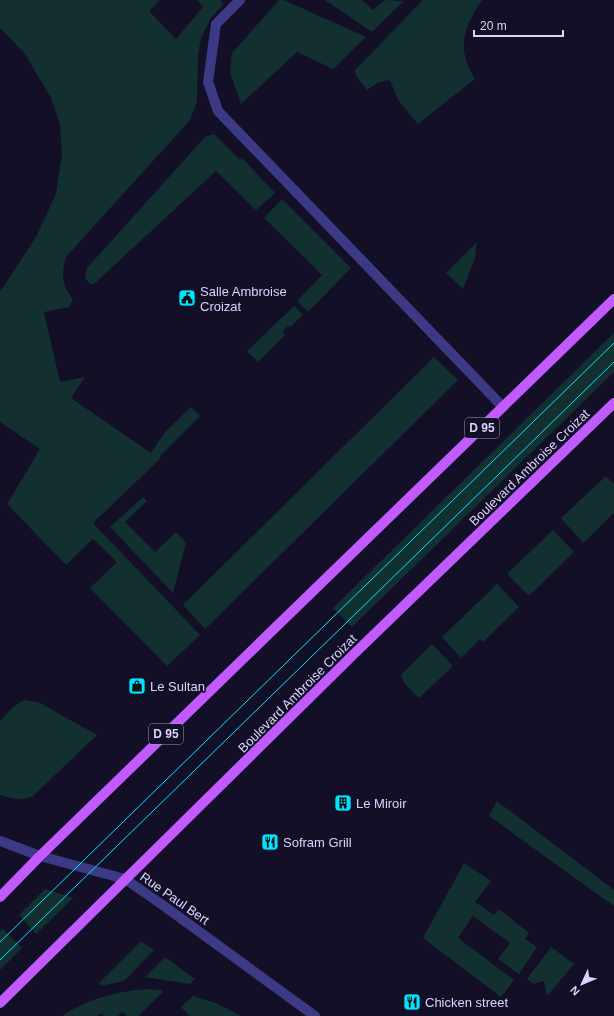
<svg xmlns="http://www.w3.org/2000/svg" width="614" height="1016" font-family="Arial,sans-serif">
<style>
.green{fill:#12302f}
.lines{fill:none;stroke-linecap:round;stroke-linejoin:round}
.minor{stroke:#3d3a85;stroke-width:10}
.major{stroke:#c25bff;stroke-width:10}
.tram{stroke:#00e5ff;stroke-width:1}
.labels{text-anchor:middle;stroke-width:3.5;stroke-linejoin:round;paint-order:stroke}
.shield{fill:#130f26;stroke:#9e99be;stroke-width:1}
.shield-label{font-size:12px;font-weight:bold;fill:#d9d4ff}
.poi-label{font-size:13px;fill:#d9d4ff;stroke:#130f26;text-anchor:start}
.street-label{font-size:13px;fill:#d9d4ff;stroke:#130f26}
</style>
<rect width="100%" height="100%" fill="#130f26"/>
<path class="green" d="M0 0H160L149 11 176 39 203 7 197 0H220L224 4 211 18 201 38 198 55 197 101 190 120 66 257C61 274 62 286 73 299L69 307 44 312 60 382 85 377 71 398 151 453 165 432 191 407 200 416 160 456 161 458 93 523 200 635 167 666 90 588 117 562 93 539 66 565 7 504 40 449 0 422V292L36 237 56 194 62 154 60 124 51 98 25 54 0 28Z
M279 0H284L366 37 333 69 297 52 241 104 230 73 232 53Z
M325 0H362L373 10 384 0 404 1 372 32Z
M423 0H482C463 29 456 48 475 79L418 124 398 100 390 80 379 82 367 90 356 76 355 70Z
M214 134 240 160 242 158 275 193 256 210 216 171 94 284H90L85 278 87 268 205 137Z
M282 199 351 268 308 312 297 301 322 275 264 218Z
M477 242 475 258 463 289 446 273Z
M294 306 303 315 290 327 288 326 282 332 285 335 258 362 247 351Z
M614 333V372L352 627 333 608Z
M434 357 458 380 205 629 183 605Z
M606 476 614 484V513L583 543 561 518Z
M143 497 147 501 125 522 155 552 176 532 186 543 173 593 110 527Z
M553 530 574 552 529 596 507 574Z
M497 584 519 607 483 642 480 639 461 658 442 637Z
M432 644 453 666 419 698 404 683 401 675Z
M24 700 38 702 97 735 33 796C22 801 11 799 0 795V721L13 707Z
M497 801 614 890V906L489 816Z
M464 863 491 881 475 902 494 915 499 909 529 933 525 939 537 947 519 974 498 959 510 943 473 916 458 938 514 980 501 997 423 938Z
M45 889 73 898 36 934 19 915Z
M3 929 22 948 0 970V931Z
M141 941 154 950 124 981 102 986 99 983Z
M551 947 574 964 547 996 544 981 534 984 527 979Z
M165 957 195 979 190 984 145 977Z
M147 989 161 990 163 992 138 1016H127L122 1012 118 1016H104L101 1013 97 1016H62C87 999 117 991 147 989Z
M193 996 213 1002 241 1016H190L181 1007Z"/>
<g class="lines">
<path class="minor" d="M240 0 216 24 208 82 218 111 503 407
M0 841 40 856 125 879 164 906 315 1016"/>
<path class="major" d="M0 897 40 856 614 299
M0 1003 358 650 614 403"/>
<path class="tram" d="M0 942 614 343
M0 960 614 362"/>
</g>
<defs>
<g id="civic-square" transform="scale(0.9)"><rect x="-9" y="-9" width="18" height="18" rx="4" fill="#00e5ff" stroke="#130f26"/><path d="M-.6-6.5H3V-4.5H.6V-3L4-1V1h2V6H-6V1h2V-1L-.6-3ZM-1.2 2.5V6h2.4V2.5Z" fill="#111"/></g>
<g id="shop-square" transform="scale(0.9)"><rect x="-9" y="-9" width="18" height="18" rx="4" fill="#00e5ff" stroke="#130f26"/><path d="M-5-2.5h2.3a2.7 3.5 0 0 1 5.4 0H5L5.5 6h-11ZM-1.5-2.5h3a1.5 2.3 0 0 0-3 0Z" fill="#111"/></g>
<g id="building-square" transform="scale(0.9)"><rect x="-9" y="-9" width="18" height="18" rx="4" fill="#00e5ff" stroke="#130f26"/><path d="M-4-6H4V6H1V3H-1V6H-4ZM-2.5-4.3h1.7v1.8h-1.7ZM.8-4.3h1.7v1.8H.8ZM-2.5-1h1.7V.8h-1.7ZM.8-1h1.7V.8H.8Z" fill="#111"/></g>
<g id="restaurant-square" transform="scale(0.9)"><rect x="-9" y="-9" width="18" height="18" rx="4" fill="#00e5ff" stroke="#130f26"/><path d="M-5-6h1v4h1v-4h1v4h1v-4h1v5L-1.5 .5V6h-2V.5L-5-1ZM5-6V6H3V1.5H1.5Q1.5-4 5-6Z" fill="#111"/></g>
</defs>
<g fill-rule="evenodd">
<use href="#civic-square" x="187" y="298"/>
<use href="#shop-square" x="137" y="686"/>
<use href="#building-square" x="343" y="803"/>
<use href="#restaurant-square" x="270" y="842"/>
<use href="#restaurant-square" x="412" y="1002"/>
</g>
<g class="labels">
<g class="shield">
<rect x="465" y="418" width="34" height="20" rx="3"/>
<rect x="149" y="724" width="34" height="20" rx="3"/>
</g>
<g class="shield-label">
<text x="482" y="432">D 95</text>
<text x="166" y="738">D 95</text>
</g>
<g class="poi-label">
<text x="200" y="296">Salle Ambroise<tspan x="200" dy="15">Croizat</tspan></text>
<text x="150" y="691">Le Sultan</text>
<text x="356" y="808">Le Miroir</text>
<text x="283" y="847">Sofram Grill</text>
<text x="425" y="1007">Chicken street</text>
</g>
<g class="street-label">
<text transform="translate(529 467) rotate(-44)" y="5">Boulevard Ambroise Croizat</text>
<text transform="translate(297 693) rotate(-45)" y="5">Boulevard Ambroise Croizat</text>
<text transform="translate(175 898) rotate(35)" y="5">Rue Paul Bert</text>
</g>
</g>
<g transform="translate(582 984) rotate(226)" stroke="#130f26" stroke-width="3" paint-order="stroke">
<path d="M0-3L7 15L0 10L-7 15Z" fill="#d9d4ff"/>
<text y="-6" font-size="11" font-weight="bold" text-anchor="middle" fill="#d9d4ff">N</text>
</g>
<path d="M474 30v6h89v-6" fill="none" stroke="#d9d4ff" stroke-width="2"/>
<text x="480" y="30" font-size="12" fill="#d9d4ff" stroke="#130f26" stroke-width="3" paint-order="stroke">20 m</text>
</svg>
